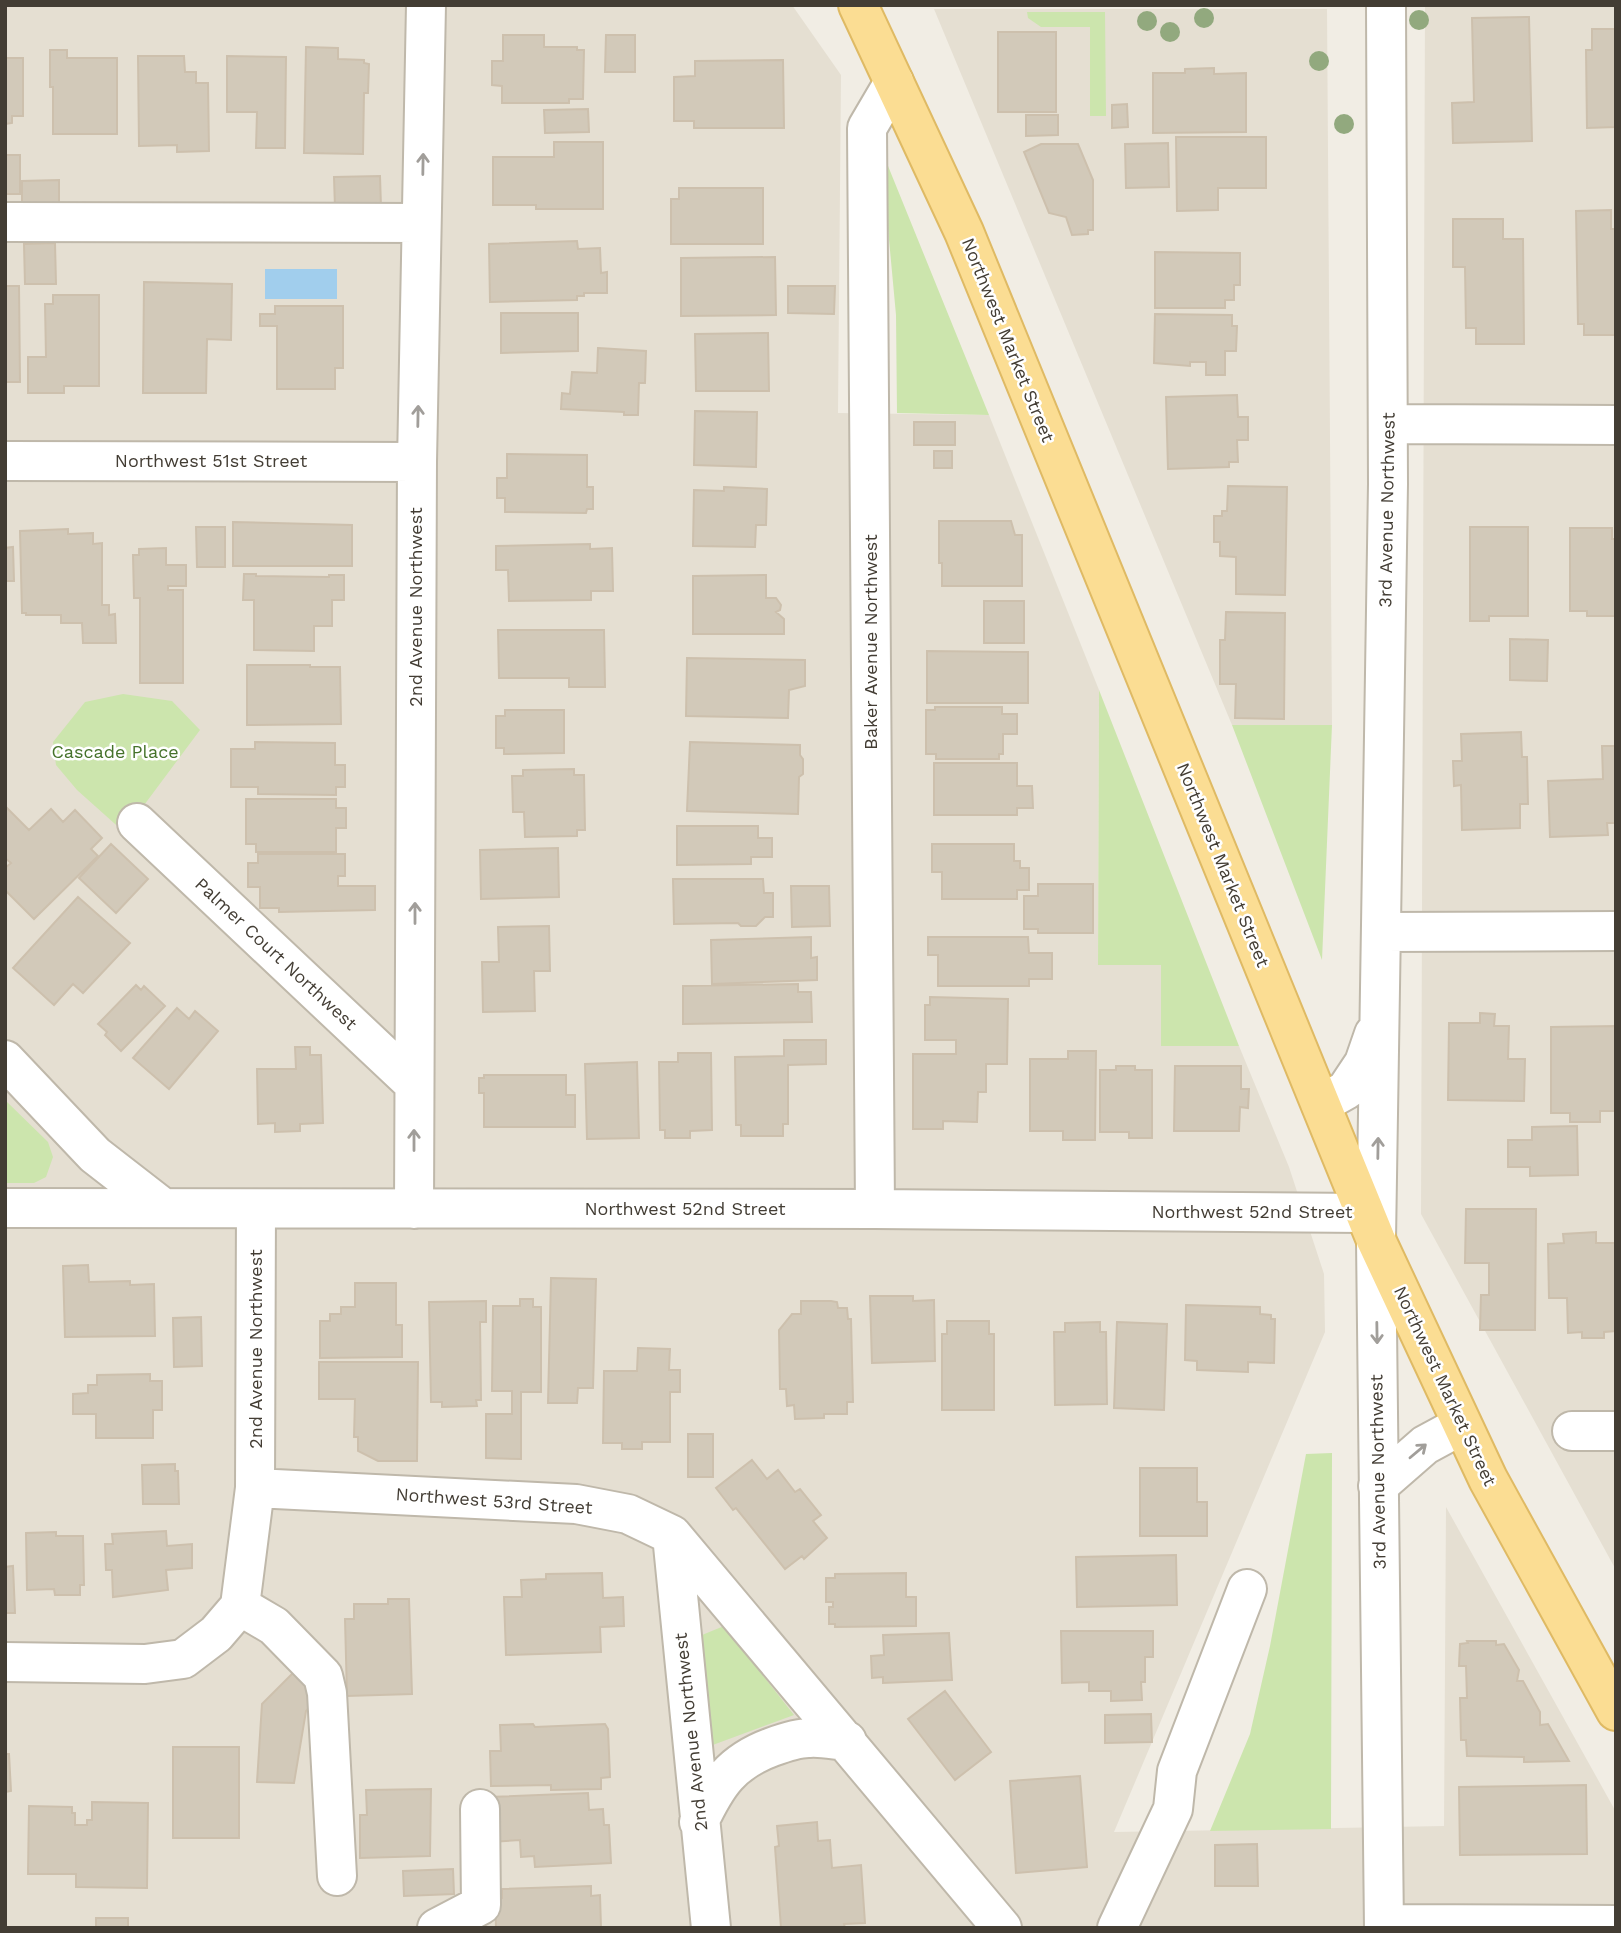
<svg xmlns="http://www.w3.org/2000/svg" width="1621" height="1933" font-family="'Work Sans',sans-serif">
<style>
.residential{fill:#e5dfd2}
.green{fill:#cce5ad}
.water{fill:#a1ceed}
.building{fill:#d2c9b9;stroke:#cdc0ad;stroke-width:2}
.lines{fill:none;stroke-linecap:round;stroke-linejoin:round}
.minor-casing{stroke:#bfb8aa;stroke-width:42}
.major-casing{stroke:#dfba64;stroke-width:42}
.minor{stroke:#fff;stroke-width:38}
.major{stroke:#fbdd93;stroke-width:38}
.tree{fill:#92a97e}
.oneway{stroke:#a19e9a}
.labels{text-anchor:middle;stroke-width:5;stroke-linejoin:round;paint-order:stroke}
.street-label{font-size:18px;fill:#433d34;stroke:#fff}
.park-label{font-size:18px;fill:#45722a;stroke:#fff}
</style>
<rect width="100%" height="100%" fill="#f1ede4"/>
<path class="residential" d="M5 5H792L841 75 838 413 989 415 1099 690 1098 965H1162L1161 1046H1239L1289 1167 1324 1274 1325 1332 1114 1832 1444 1826 1446 1507 1616 1812V1928H5Z
M1425 5H1616V1570L1421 1214Z
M934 9H1327L1332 725H1232Z"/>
<path class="green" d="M1027 12H1105L1106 116H1090V27H1041L1028 18Z
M886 161 989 415 897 413 896 315 882 164Z
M1099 690 1239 1046H1161V965H1098Z
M123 694 172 701 200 730 124 832 77 790 56 765 53 742 85 702Z
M1232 725H1332L1322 960Z
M5 1100 48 1142 53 1157 46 1177 34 1183H5Z
M1332 1453 1331 1829 1210 1831 1250 1734 1270 1646 1306 1454Z
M724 1626 794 1715 710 1746 702 1635Z"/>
<path class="water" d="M265 269H337V299H265Z"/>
<path class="building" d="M1529 17 1532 141 1453 143 1452 103 1474 102 1472 18Z
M1592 29H1616V127L1587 128 1586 50H1592Z
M998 32H1056V112H998Z
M503 35H544V47H577V50H584L583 99H569V103H502V86L492 85V61H503Z
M606 35H635V72H605Z
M306 47 338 48V59L364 60V63L369 64 368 93H364L363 154 304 153Z
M50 50H67V58H117V134H53V87H50Z
M138 56H184L185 72H196V83H208L209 151 177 152V145L139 146Z
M227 56 286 57 285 148H256L257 112H227Z
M5 58H23V116H12V123L5 124Z
M783 60 784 128H694V121H674V77L695 76V61Z
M1214 68V74L1246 73V132L1153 133V73H1185V69Z
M1127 104 1128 127 1112 128V105Z
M588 109 589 132 545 133 544 110Z
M1026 115H1058V135L1026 136Z
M1176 137H1266V188H1218V210L1177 211Z
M554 142H603V209H536V205H493V157H554Z
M1168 143 1169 187 1126 188 1125 144Z
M1041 144H1078L1093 180V230H1088V234L1072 235 1066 217 1049 213 1024 152Z
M5 155H20V194H5Z
M380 176 381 207 335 208 334 177Z
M59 180V205L22 206V181Z
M679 188H763V244H671V199H679Z
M1611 210V229H1616V335H1584V324H1578L1576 211Z
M1453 219H1503V239H1523L1524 344H1476V328H1466L1465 267H1453Z
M577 241 578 249 600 248 601 273 607 272V293H584V296H577V300L490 302 489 244Z
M55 243 56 284H25L24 244Z
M1155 252 1240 253V285H1234V300H1225V308H1155Z
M775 257 776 315 681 316V258Z
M144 282 232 284 231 340 207 339 206 393H143Z
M5 286H19L20 382H5Z
M788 286H835L834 314 788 313Z
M53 295H99V386H64V393H28V357H46L45 304H53Z
M275 306H343V368H335V389H277V326H260V314H275Z
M501 313H578V351L501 353Z
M1155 314 1232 315V326H1237L1236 351H1225V375H1206V362H1190V366L1154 363Z
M768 333 769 391H696L695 334Z
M598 348 646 351 645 383H639L638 415H624V412L561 409 562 393 570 394 572 372 597 373Z
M1237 395 1238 417H1248V440H1237L1238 462H1229V467L1168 469 1166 397Z
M695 411 757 412 756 467 694 465Z
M914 422H955V445H914Z
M934 451H952V468H934Z
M507 454 587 455V487H593V509H587L586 513 505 512V498H497V478H507Z
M1228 486 1287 487 1285 595 1236 594V557L1220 556V542H1214V516H1222V511H1227Z
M724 487 767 489 766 525H756L755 547 693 546 694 490 724 491Z
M939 521H1011L1015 535H1022V586H942V563H939Z
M233 522 352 525V566H233Z
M196 527H225V567H197Z
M1470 527H1528V616H1489V621H1470Z
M1570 528H1612V539H1616V616H1587V611H1570Z
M68 529V534L93 533V544L102 543V605H109V615L115 614 116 643H83L82 623H61V615H26V613H22L20 531Z
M590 544V549L612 548 613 591H591V600L509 601 508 570H496V546Z
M13 547 14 581H5V548Z
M166 548V565H186V586H168V590H183V683H140V598H134L133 555H139V549Z
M244 574H256V576L329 577V575H344V600H332V626H314V651L254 650V600H243Z
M766 575V598H776L781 605 780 610 776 612 784 619V634H693V576Z
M984 601H1024V643H984Z
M1226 612 1285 613 1284 719 1235 718 1236 684H1220V640H1225Z
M498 630H604L605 687H569V678H499Z
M1510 639 1548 640 1547 681 1510 680Z
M927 651 1028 652V703H927Z
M687 658 805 660V686L789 690 788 718 686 716Z
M247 665H310V667H340L341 724 247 725Z
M935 707H1002V714H1017V734H1003V754H999V759H936V754H926V710H935Z
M505 710H564V753L504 754V748H496V716H505Z
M1521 732 1522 757H1527L1528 804H1520V828L1462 830 1461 785 1454 786 1453 761H1462L1461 734Z
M255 742 335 743V765H345V787H336V795L258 794V787H231V749H255Z
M690 742 800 745V755L803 759V774L799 777 798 814 687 811Z
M1602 746H1616V823H1607L1608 835 1550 837 1548 781 1603 779Z
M934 763H1017V786H1032L1033 808H1017V815H934Z
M574 769V775H584L585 830H577V836L525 837 524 812H513L512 776H523V770Z
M246 799H336V808H346V828H336V852H256V844H246Z
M5 806 29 830 51 809 63 822 75 810 102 838 91 849 98 856 34 919 5 890V868L11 863 5 858Z
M677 826H758V838H772V857H751V864L677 865Z
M111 844 148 879 116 913 79 878Z
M932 844H1014V861H1020V868H1029V890H1017V899H942V872H932Z
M558 848 559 897 481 899 480 850Z
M258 854H345V876H338V886H375V910L279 912V908H260V887H248V863H258Z
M673 879H763L764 893H773V917H765L756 926H741L738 923 674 924Z
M1038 884H1093V933H1038V929H1024V896H1038Z
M791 886H829L830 926 792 927Z
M78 897 130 943 83 993 73 984 54 1005 13 968Z
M549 926 550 971H534L535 1011 483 1012 482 962H499L498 927Z
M811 937V958L817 957V980L712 984 711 940Z
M928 937H1028L1029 953H1052V979H1029V986H938V955H928Z
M798 984V992H811L812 1022 683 1024V986Z
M136 985 141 990 144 986 165 1006 121 1051 105 1035 107 1032 98 1024Z
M930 997 1008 999 1007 1064H986V1092H978L977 1122 943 1121V1129H913V1054H956V1040H925V1005H930Z
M177 1008 189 1019 195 1011 218 1031 169 1089 133 1058Z
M1480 1013 1495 1014 1494 1026H1509L1508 1059H1525L1524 1101 1448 1100 1449 1023H1480Z
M1615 1026 1616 1111H1600V1122H1570V1113H1551V1027Z
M784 1040H826V1064L788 1065V1124H783V1136H741V1125H736L735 1057 784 1056Z
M295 1047H310V1055H321L323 1123 300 1124V1131L275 1132V1123L258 1124 257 1069H296Z
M1068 1051H1096L1095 1140H1063V1131H1030V1059H1068Z
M678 1053H711L712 1130 690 1131V1138H665V1130H660L659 1062H678Z
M637 1062 639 1138 587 1139 585 1064Z
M1116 1066H1135V1070H1152V1138H1129V1132H1100V1070H1116Z
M1175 1066H1241V1089H1249L1248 1108 1240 1107 1239 1131H1174Z
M484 1075H566V1095H575V1127H484V1093H479V1078H484Z
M1577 1126 1578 1175 1530 1176V1167H1508V1140H1532V1127Z
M1466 1209H1536L1535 1330H1480L1481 1295H1489V1263H1465Z
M1596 1232V1243H1616V1331L1604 1332V1338H1582V1332L1568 1333 1567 1298H1549L1548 1244 1564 1243 1563 1234Z
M88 1265 89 1282 130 1281V1285L154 1284 155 1336 65 1337 63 1266Z
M551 1278 596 1279 593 1388H578L577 1403H548Z
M355 1283H396V1325H402V1357L320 1358V1321H330V1314H341V1307H355Z
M870 1296H913V1301L934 1300 935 1361 872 1363Z
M520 1299H533V1307H541V1392H521V1459L486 1458V1414H512V1391H492L493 1306H520Z
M486 1301V1322H480L481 1400H476L477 1406 442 1407V1402H431L429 1302Z
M801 1301H831L837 1302 838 1308H847L848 1319H851L853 1402H847V1414H824V1418L795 1419 794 1405 787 1406 786 1389H780L779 1330 792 1314H801Z
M1186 1305 1260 1307V1314L1271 1315V1319H1275L1274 1363 1248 1362V1372L1197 1370V1361L1185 1360Z
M201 1317 202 1366 174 1367 173 1318Z
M947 1321H989V1334H994V1410H942V1334H947Z
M1100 1322V1332H1106L1107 1404 1055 1405 1054 1332H1065V1323Z
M1117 1322 1167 1324 1164 1410 1114 1408Z
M638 1348 670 1349 669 1370H680V1392H670V1442H642V1449H622V1443H603L604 1371H637Z
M319 1362H418L417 1461H378L358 1451V1437H354L355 1399H319Z
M150 1374V1381H162V1410H153V1438H96V1414H73V1394L88 1393V1385H97V1375Z
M688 1434H713V1477H688Z
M752 1460 767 1479 778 1470 795 1492 800 1489 821 1515 813 1521 827 1538 804 1559 802 1556 785 1569 736 1508 733 1510 716 1488Z
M175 1464V1471H178L179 1504H143L142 1465Z
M1140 1468H1197V1502H1207V1536H1140Z
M166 1531 167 1546 192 1544V1568L166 1570 168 1590 113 1597 112 1570H106L105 1544H113L112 1534Z
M56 1532V1536H83L84 1585H80V1595H55L54 1589 27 1590 26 1533Z
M1176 1555 1177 1605 1077 1607 1076 1557Z
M13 1566 15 1613H5V1567Z
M602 1573 603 1598 623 1597 624 1626 600 1627 601 1652 506 1655 504 1597H522L521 1580 546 1579V1574Z
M906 1573V1597H916V1626L835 1627V1624H829V1607H833V1602H826V1578H835V1574Z
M388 1599H409L412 1694 347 1696 345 1619H354V1604H388Z
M1061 1631H1153V1657H1145V1682H1141L1142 1700 1111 1701V1691H1089V1682L1062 1683Z
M949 1633 952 1680 883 1683V1677L872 1678 871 1656 884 1655 883 1635Z
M1467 1641H1496V1645L1504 1644 1519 1670 1517 1681H1523L1540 1712V1725L1548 1724 1569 1761 1524 1762V1757L1467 1756 1466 1740H1461L1460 1698H1467L1466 1666H1459L1460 1644 1468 1643Z
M301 1665 326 1690 306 1711 294 1783 257 1782 262 1704Z
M945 1691 991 1752 955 1780 908 1719Z
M1151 1714 1152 1742 1105 1743V1715Z
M533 1724 535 1727 605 1724 608 1729 610 1777 601 1778V1789L551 1790V1785L491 1786 490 1751H501L500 1725Z
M173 1747H239V1838H173Z
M5 1754H9L11 1791 5 1792Z
M1080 1776 1087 1867 1016 1873 1010 1781Z
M1586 1785 1587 1854 1460 1855 1459 1787Z
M431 1789 430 1856 360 1858V1815H367L366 1790Z
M588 1793 589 1810 603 1809 604 1825H609L611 1863 535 1867 534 1856 521 1857 520 1840 491 1842 489 1797Z
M92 1802 148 1803 147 1888 76 1887V1874H28L29 1806 72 1807V1813H75V1825H87V1820H92Z
M817 1822 818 1841 830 1840 832 1868 861 1865 865 1923 844 1924 845 1928H781L775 1847 779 1846 777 1826Z
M1257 1844 1258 1886H1215V1845Z
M453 1869 454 1894 404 1896 403 1871Z
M591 1886V1896L600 1895 601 1928H496L495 1898H502V1889Z
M96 1918H128V1928H96Z"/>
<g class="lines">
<g class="minor-casing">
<path id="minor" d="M5 222 421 223
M1388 424 1616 425
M5 461 417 462
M137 823 414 1084
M1382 932 1616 931
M5 1060 95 1155 162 1207
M1321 1104 1346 1090 1364 1063 1374 1034
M5 1208 875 1209 1364 1213
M414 1209 417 462 426 5
M875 1209 867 128 894 82
M1572 1431H1616
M1378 1486 1425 1445 1462 1425
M255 1488 256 1209
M672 1535 711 1928
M240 1606 274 1626 323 1676 327 1693 337 1876
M5 1662 145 1664 183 1659 216 1634 240 1606 255 1488 576 1504 628 1514 672 1535 1002 1928
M699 1822C717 1784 731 1762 772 1747 783 1743 797 1738 809 1738 821 1737 835 1740 847 1741
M1384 1924 1616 1925
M437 1928 481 1905 480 1809
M1117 1928 1173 1809 1177 1771 1247 1589
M1384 1928 1376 1240 1388 484 1386 5"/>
</g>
<g class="major-casing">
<path id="major" d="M858 5 964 232 1376 1240 1488 1479 1616 1711"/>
</g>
<use href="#minor" class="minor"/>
<use href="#major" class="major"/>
</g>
<g class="tree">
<circle cx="1204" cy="18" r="10"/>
<circle cx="1419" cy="20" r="10"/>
<circle cx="1147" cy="21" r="10"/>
<circle cx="1170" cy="32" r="10"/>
<circle cx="1319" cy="61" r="10"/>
<circle cx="1344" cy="124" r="10"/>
</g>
<defs><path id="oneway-shaft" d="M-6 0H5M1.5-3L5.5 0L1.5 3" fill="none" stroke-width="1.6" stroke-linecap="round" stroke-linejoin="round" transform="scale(1.75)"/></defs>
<g class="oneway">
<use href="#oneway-shaft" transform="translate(423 164) rotate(-89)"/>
<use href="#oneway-shaft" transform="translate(418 416) rotate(-89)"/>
<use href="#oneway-shaft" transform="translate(415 913) rotate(-90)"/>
<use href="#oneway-shaft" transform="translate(414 1140) rotate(-90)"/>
<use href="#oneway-shaft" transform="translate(1378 1148) rotate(-89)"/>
<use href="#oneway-shaft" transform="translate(1377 1333) rotate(89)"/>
<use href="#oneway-shaft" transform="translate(1418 1451) rotate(-40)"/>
</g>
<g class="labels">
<g class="street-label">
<text transform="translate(1008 340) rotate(68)" y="6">Northwest Market Street</text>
<text x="211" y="467">Northwest 51st Street</text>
<text transform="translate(1387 510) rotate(-89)" y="6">3rd Avenue Northwest</text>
<text transform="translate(416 607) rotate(-90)" y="6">2nd Avenue Northwest</text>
<text transform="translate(871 642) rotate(-90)" y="6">Baker Avenue Northwest</text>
<text transform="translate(1223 865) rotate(68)" y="6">Northwest Market Street</text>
<text transform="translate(276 954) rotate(43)" y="6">Palmer Court Northwest</text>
<text x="685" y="1215">Northwest 52nd Street</text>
<text x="1252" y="1218">Northwest 52nd Street</text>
<text transform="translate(256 1349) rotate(-90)" y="6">2nd Avenue Northwest</text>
<text transform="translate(1445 1386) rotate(65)" y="6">Northwest Market Street</text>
<text transform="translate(1378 1472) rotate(-91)" y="6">3rd Avenue Northwest</text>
<text transform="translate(494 1501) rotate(4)" y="6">Northwest 53rd Street</text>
<text transform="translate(691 1732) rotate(-96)" y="6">2nd Avenue Northwest</text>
</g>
<g class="park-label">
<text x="115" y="758">Cascade Place</text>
</g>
</g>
<rect width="1621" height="1933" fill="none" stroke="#433d34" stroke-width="14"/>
</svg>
